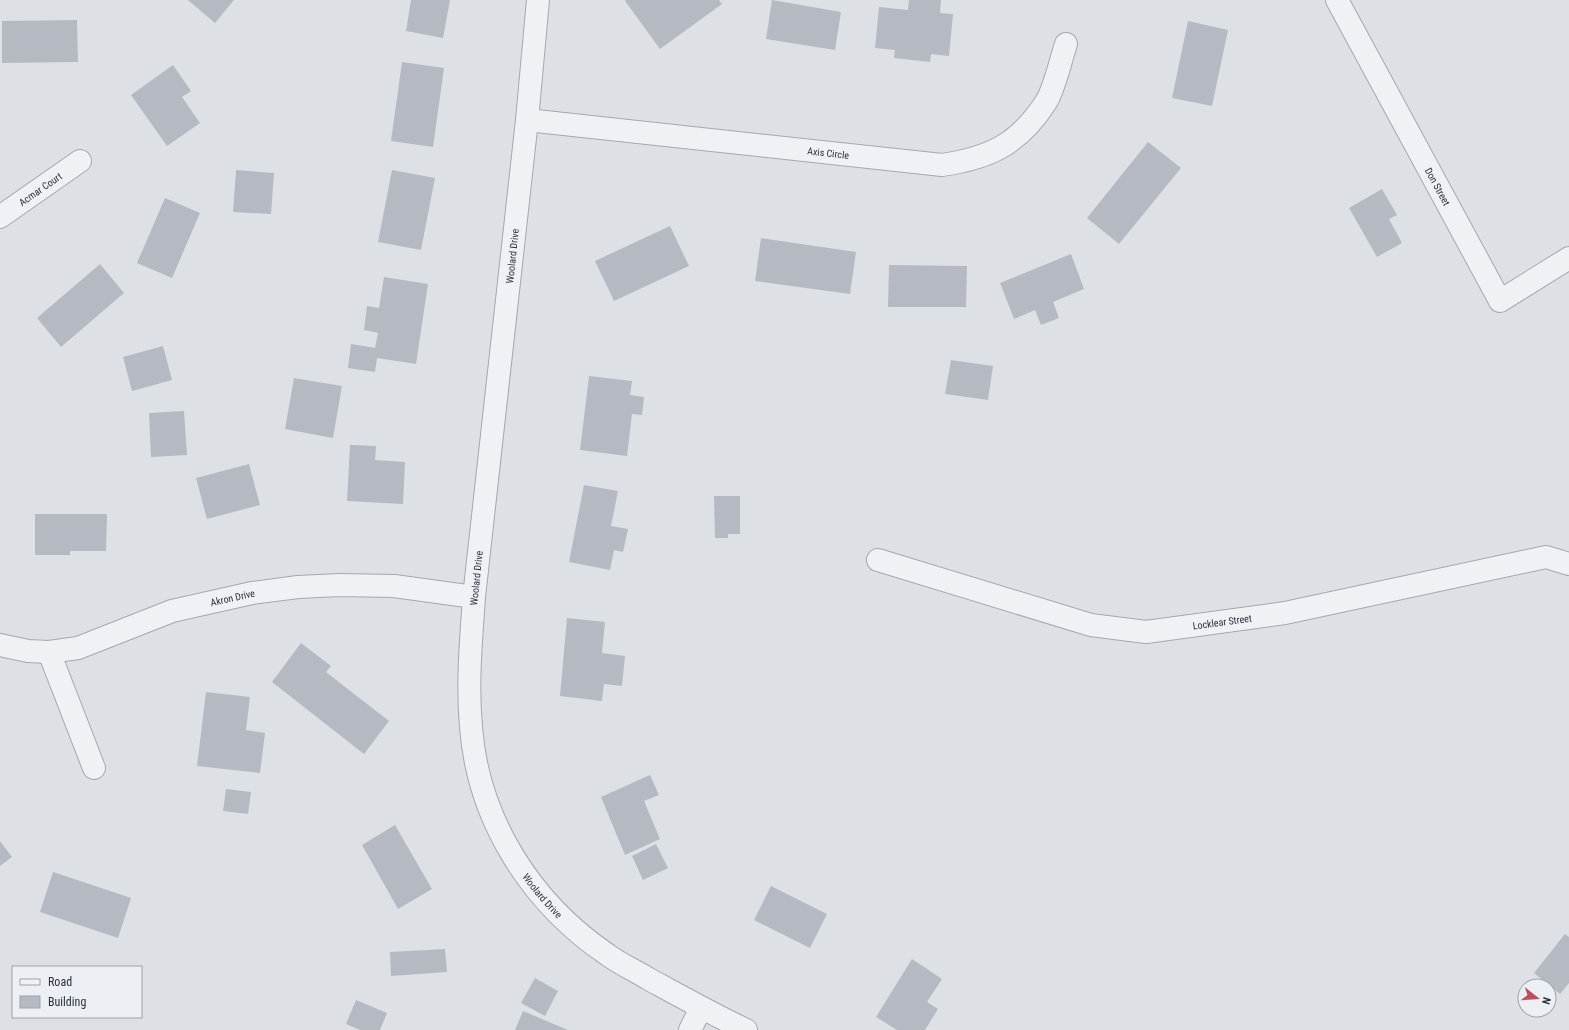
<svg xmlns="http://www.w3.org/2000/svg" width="1569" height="1030" font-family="'Roboto Condensed',sans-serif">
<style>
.building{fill:#b5bac2}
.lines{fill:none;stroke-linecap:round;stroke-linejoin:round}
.street-casing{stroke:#a3a8ae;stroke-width:24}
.street{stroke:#f0f1f4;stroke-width:22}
.labels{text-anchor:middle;stroke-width:3;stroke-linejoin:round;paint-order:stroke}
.street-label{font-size:10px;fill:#282f3a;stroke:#eceff3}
</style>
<rect width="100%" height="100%" fill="#dde1e5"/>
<path class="building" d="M188 0H234L215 23Z
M411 0H450L443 38 406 31Z
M626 0H719L722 4 660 49 625 1Z
M772 0 841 12 835 50 766 39Z
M909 0H941L940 13 953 14 949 56 931 54 930 62 894 58 895 50 875 48 879 7 908 10Z
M77 20 78 62 2 63V21Z
M1188 21 1228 30 1212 106 1172 98Z
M402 62 444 68 433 147 391 141Z
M173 65 191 91 182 97 200 123 167 146 131 95Z
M1148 142 1181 168 1119 244 1087 218Z
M236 170 274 173 271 214 233 212Z
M392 170 435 178 421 250 378 242Z
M1382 189 1397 215 1389 219 1402 243 1377 257 1349 208Z
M165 198 200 213 172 278 137 263Z
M670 226 689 266 614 301 595 261Z
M761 238 856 252 850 294 755 281Z
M1071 254 1084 289 1053 302 1059 318 1041 325 1035 310 1014 319 1000 283Z
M100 264 124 293 61 347 37 318Z
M889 265 967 266 966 307H888Z
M384 277 428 284 416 364 377 358 375 372 348 368 351 344 375 348 378 333 364 330 367 306 379 308Z
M163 346 172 380 132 391 123 357Z
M951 360 993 366 988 400 945 394Z
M589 376 632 381 630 395 644 397 642 415 632 414 627 456 580 450Z
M294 378 342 386 333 438 285 429Z
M184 411 187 455 151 457 149 413Z
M350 445 376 446 375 460 405 462 403 504 347 501Z
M249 464 260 505 207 519 196 478Z
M584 485 618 491 611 526 628 529 623 552 614 550 610 570 569 562Z
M714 496H740V534H728V538H715Z
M35 514H107L106 551H70V555H35Z
M567 618 605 622 602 653 625 656 622 686 604 684 602 701 560 696Z
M301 643 331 666 326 672 389 721 364 754 272 682Z
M206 692 250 697 246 730 265 733 260 773 197 766Z
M650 775 659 795 644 801 660 839 625 855 601 797Z
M226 789 251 792 248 814 223 811Z
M395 825 432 889 398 909 362 845Z
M0 841 12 857 0 866Z
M656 844 668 868 643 880 632 856Z
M53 872 131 898 118 938 40 912Z
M771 886 827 914 810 948 754 920Z
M1565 934 1569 937V983L1560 994 1534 973Z
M445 949 447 972 391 976 390 952Z
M912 959 942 979 927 1002 938 1009 925 1030H897L876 1017Z
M535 978 558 991 545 1016 521 1003Z
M356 1000 387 1013 380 1030H360L346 1024Z
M523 1011 568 1030H515Z"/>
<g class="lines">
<g class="street-casing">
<g id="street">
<path id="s1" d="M538 0 527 120 474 597C471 641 467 683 471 727 478 820 531 903 608 955 620 964 634 970 647 978 680 996 712 1014 746 1030"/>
<path id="s2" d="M1337 0 1500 301 1569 258"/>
<path id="s3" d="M527 120 942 165C990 158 1019 144 1046 102 1054 90 1061 59 1066 44"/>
<path id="s4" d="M0 217 80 161"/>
<path id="s5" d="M878 560 1091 625 1146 632 1285 613 1546 557 1569 564"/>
<path id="s6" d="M0 645 28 651 49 652 78 648 172 611 252 593 298 587 339 585 394 586 474 597"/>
<path d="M49 652 94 768"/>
<path d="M690 1030 701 1008"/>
</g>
</g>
<use href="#street" class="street"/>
</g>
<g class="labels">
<g class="street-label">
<text dy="4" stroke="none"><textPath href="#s3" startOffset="303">Axis Circle</textPath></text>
<text dy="4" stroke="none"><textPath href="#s2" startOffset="212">Don Street</textPath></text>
<text dy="4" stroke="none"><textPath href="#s4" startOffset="49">Acmar Court</textPath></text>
<text transform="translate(512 256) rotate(-84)" y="4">Woolard Drive</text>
<text transform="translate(476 578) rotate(-84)" y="4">Woolard Drive</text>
<text dy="4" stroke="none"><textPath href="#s6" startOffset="242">Akron Drive</textPath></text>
<text dy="4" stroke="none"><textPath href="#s5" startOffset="355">Locklear Street</textPath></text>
<text dy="4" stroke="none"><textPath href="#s1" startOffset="917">Woolard Drive</textPath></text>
</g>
</g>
<rect x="12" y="966" width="130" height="52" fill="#eceff3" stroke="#9ea2a9"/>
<rect x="20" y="979" width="20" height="6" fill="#f0f1f4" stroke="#9ea2a9"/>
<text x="48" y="986" font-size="12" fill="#282f3a">Road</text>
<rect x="20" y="996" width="20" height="12" fill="#b5bac2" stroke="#9ea2a9"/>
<text x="48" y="1006" font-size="12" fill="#282f3a">Building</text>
<g transform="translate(1537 998) rotate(107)"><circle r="19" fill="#eceff3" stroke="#9ea2a9"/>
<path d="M0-3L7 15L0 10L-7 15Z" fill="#bf4e61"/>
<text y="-6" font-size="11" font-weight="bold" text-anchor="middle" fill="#282f3a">N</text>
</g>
</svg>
